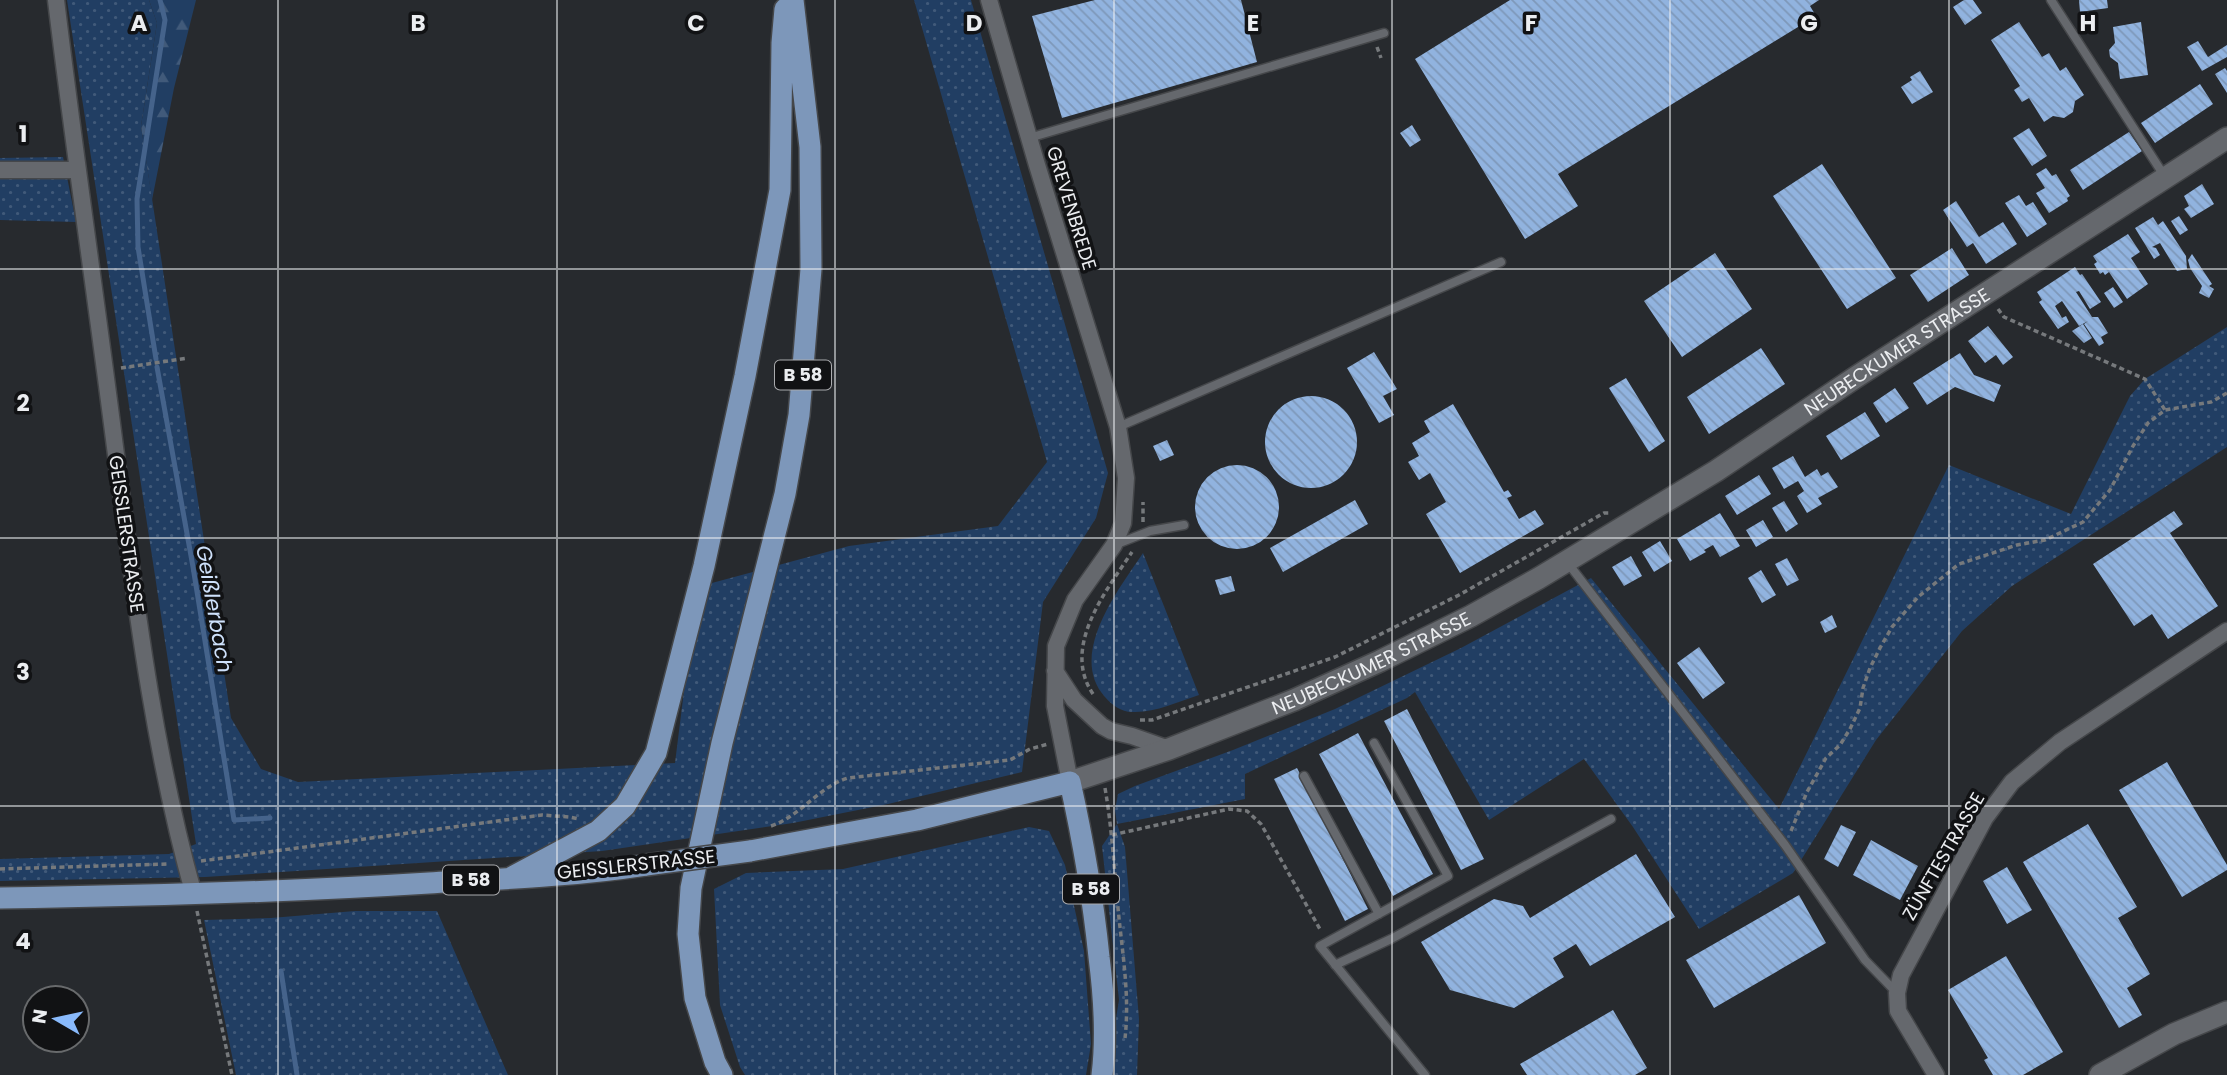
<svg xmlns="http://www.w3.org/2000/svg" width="2227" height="1075" font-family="Poppins,sans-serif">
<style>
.grass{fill:url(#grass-dots)}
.forest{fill:url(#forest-firs)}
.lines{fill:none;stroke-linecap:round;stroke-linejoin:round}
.stream{stroke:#45638b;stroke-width:5}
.building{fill:url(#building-back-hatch)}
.lane-casing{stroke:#45474a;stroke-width:11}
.street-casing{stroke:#45474a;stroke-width:19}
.secondary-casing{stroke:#45474a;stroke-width:24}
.primary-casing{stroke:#45474a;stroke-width:24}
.path{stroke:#76797c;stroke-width:3.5;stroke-dasharray:5 3.5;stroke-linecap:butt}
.lane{stroke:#65686d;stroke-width:8}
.street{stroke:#65686d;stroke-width:16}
.secondary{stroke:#65686d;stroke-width:21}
.primary{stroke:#7d97ba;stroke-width:21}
.primary-bridge-casing{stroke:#45474a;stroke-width:24;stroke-linecap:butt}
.primary-bridge{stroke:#7d97ba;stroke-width:21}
.grid{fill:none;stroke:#ebedf0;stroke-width:2;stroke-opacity:0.55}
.labels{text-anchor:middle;stroke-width:7;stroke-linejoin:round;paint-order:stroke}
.shield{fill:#111214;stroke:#aaabae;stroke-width:2}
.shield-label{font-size:18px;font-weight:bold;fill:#ebedf0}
.street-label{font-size:19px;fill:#ebedf0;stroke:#111214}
.water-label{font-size:21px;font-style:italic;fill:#cee1fb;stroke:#111214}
.grid-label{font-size:23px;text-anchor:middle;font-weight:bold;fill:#ebedf0;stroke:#111214;stroke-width:7;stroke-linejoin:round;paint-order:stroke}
</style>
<defs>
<pattern id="grass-dots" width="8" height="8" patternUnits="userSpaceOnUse" patternTransform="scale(1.75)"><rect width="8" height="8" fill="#213e63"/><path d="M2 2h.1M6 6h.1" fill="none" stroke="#415a7a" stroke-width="1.8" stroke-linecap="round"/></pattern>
<pattern id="forest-firs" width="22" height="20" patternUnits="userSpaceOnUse" patternTransform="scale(1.75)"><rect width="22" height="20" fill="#213e63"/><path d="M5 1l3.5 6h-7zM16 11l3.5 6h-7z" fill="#415a7a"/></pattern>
<pattern id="building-back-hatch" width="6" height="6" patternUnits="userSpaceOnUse" patternTransform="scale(1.75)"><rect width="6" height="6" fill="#91b3df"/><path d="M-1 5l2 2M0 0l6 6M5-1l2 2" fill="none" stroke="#7e98b9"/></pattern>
</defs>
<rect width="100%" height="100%" fill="#272a2e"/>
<path class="grass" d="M67 0H149L157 23 141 126 231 718 261 769 298 782 675 763 697 587 849 546 998 526 1047 462 914 0H971L1108 473 1096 518 1043 602 1022 772 888 804 793 823 602 851 205 877 0 881V859L169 854 196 844Z
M63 157 76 222 0 220V158Z
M2227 327V447L2012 586 1962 631 1876 740 1793 873 1699 929 1633 827 1584 759 1489 820 1415 692 1407 698 1245 774V799L1117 824 1125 847 1139 1019 1137 1075H1112L1111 1049 1119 1000 1102 846 1117 824 1115 810 1118 794 1135 786 1233 750 1335 709 1461 648 1591 578 1779 809 1949 465 2071 514 2130 396 2145 379Z
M1143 553 1199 695C1177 702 1155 713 1132 712 1121 712 1112 705 1105 697 1067 655 1119 589 1143 553Z
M1029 827 1049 831 1065 865 1084 951 1091 1044 1086 1075H745L740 1067 720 1005 714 889 746 873 843 869Z
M355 911H437L508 1075H236L204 920 271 918Z"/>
<path class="forest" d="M149 0H196L174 88 152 200 141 126 157 23Z"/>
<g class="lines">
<path class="stream" d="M156 359 138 247 137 199 165 20 160 0
M157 367 193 567 234 820 270 818
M281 971 297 1075"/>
</g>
<path class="building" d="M1095 0H1241L1257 62 1062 118 1032 16Z
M1510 0H1819L1810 6 1816 16 1558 174 1578 206 1525 239 1415 59Z
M1964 0H1973L1982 13 1965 25 1953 7Z
M2079 0H2107L2108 8 2080 12Z
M2019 22 2042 57 2049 53 2060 71 2066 67 2084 95 2075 101 2073 112 2064 118 2053 116 2044 122 2029 98 2022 102 2014 90 2020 86 1991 40Z
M2141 22 2148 75 2120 79 2118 63 2110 57 2109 50 2115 43 2113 27Z
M2198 41 2208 57 2227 45V57L2202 71 2187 47Z
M2225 68 2227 71V93L2215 74Z
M1920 71 1933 92 1912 104 1901 87 1912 80 1910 77Z
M2200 84 2213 104 2155 143 2141 123Z
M1412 125 1421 140 1410 147 1400 133Z
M2029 128 2047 156 2032 166 2013 138Z
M2129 132 2142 151 2083 190 2070 170Z
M1822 164 1896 278 1847 309 1773 196Z
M2046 168 2052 176 2056 174 2070 196 2067 198 2068 201 2049 213 2036 193 2045 188 2036 174Z
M2202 184 2214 204 2191 218 2184 209 2189 206 2184 196Z
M2019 195 2026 206 2033 202 2047 224 2027 237 2005 203Z
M1956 201 1979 237 2003 222 2017 244 1986 264 1973 243 1967 247 1943 210Z
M2179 216 2188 230 2180 235 2171 221Z
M2153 217 2158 225 2163 221 2186 256 2187 269 2177 271 2160 243 2152 247 2156 248 2160 255 2154 259 2135 228Z
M2128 234 2140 252 2131 258 2148 284 2127 299 2109 272 2105 275 2103 272 2100 274 2094 264 2097 262 2093 256Z
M1952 248 1969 275 1928 302 1910 275Z
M1715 253 1752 309 1682 357 1644 301Z
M2192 254 2212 284 2209 286 2214 289 2209 298 2199 293 2202 286 2190 268 2188 260Z
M2075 267 2080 275 2082 274 2101 302 2090 309 2079 291 2076 292 2092 317H2098L2108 333 2101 337 2104 343 2099 346 2084 324 2088 321 2079 326 2062 301 2055 306 2062 318 2066 316 2069 322 2058 329 2039 302 2042 300 2037 292Z
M2113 287 2123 302 2114 308 2104 293Z
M2083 324 2092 338 2084 343 2072 331Z
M1988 326 2013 357 2003 365 1996 355 1985 363 1968 341Z
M1761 348 1785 384 1709 434 1687 397Z
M1374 352 1397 389 1383 396 1394 415 1379 423 1347 368Z
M1960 353 1974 375 2001 385 1994 402 1955 387 1927 405 1913 383Z
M1626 378 1665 441 1649 452 1609 388Z
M1895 388 1909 408 1886 423 1873 403Z
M1265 442a46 46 0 1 1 92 0a46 46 0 1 1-92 0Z
M1453 404 1504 492 1508 490 1512 496 1507 498 1519 519 1535 510 1544 524 1460 573 1426 514 1446 502 1430 473 1419 480 1408 462 1419 456 1412 443 1430 432 1424 421Z
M1865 412 1880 436 1841 460 1826 436Z
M1167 440 1174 455 1160 461 1153 446Z
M1793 456 1805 477 1817 469 1821 476 1828 472 1838 487 1818 498 1822 504 1807 513 1797 496 1804 491 1798 481 1784 489 1772 468Z
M1195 507a42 42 0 1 1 84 0a42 42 0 1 1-84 0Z
M1759 475 1771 494 1737 515 1725 496Z
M1355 500 1368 524 1283 572 1270 548Z
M1784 501 1798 524 1786 532 1772 508Z
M2174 511 2183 524 2170 533 2218 606 2168 639 2152 614 2134 626 2093 564Z
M1720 513 1740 546 1720 557 1713 545 1704 550 1706 552 1690 561 1677 539Z
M1763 520 1773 537 1756 547 1746 530Z
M1660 541 1672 561 1654 572 1642 552Z
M1631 556 1642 576 1624 586 1612 567Z
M1787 558 1799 580 1787 586 1775 564Z
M1761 570 1776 595 1762 603 1748 578Z
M1231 576 1235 591 1220 595 1215 580Z
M1832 615 1837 627 1825 633 1820 622Z
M1699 647 1725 683 1703 699 1677 663Z
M1407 709 1484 859 1461 870 1384 721Z
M1358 733 1433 874 1393 896 1319 754Z
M2167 762 2227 865V870L2182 897 2119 790Z
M1297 768 1368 909 1345 921 1274 779Z
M2088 824 2137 907 2118 918 2150 974 2127 988 2142 1015 2119 1028 2023 862Z
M1841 825 1856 832 1838 867 1824 859Z
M1871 840 1918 866 1900 900 1853 875Z
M1636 854 1675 917 1590 966 1576 944 1553 958 1564 977 1514 1008 1450 990 1421 942 1494 899 1523 906 1530 918Z
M2007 867 2032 910 2007 924 1983 881Z
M1799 895 1826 943 1714 1008 1686 960Z
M2006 956 2063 1052 2023 1075H1993L1984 1060 1988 1058 1948 990Z
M1613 1010 1647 1068 1635 1075H1527L1520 1064Z"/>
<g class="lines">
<g class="lane-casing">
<path id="lane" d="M2051 0 2165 177
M1029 138 1384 33
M1118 427 1501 262
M1117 544 1150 531 1184 525
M1567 562 1785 845 1865 960 1897 993
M1374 743 1448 876 1320 946 1425 1075
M1304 776 1379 914
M1335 965 1391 939 1611 819"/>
</g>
<g class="street-casing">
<path id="street" d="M56 0C74 149 96 298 115 447 135 597 153 749 194 895
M989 0 1037 165 1118 427 1126 478 1123 523 1114 545 1075 600 1056 646 1055 706 1070 782
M0 170H76
M1055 671 1074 700 1102 726 1111 731 1132 736 1169 749
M1936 1075 1898 1011 1897 993 1901 975 1985 818 2012 782 2060 742 2227 631"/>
</g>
<g class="secondary-casing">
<g id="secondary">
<path id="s1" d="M1070 782 1169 749 1294 700 1380 661 1471 616 1539 578 1716 471 1856 377 2227 138"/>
<path d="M2100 1075 2174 1034 2227 1012"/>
</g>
</g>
<g class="primary-casing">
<path id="primary" d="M750 851 917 820 1070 782C1083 840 1093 898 1099 957 1104 996 1107 1036 1102 1075
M512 877 598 831 625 806 656 753 704 566 745 376 780 190 782 43 785 9
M0 898C143 896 286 892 429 883 501 879 575 876 646 865
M722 1075 715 1062 695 998 688 934 691 888 722 743 785 494 799 415 811 269 810 147 793 0"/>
</g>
<path class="path" d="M1377 47 1381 58
M1998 309 2004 317 2145 379 2165 410
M121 368 188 358
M1143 522V502
M1093 694C1061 647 1106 591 1132 552
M1140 720H1152L1335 657 1459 595 1604 513H1610
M1105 788C1112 828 1114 868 1118 908 1122 951 1130 995 1125 1038
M771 826C801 816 818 787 848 778L1010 760 1030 749 1048 744
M1791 831 1807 792 1826 758 1840 745 1850 729 1860 708 1863 688 1870 668 1880 648 1892 627 1918 597 1959 564 2017 545 2045 540 2083 522 2110 490 2133 446 2148 423 2165 410 2211 402 2227 393
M1112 835 1229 809 1247 811 1261 824 1321 931
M201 861 542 815 569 817 579 819
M0 869 169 864
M197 911 232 1075"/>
<use href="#lane" class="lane"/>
<use href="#street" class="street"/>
<use href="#secondary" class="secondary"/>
<use href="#primary" class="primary"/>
<g class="primary-bridge-casing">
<path id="primary-bridge" d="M646 865 750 851"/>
</g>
<use href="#primary-bridge" class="primary-bridge"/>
</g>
<path class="grid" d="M278 0V1075M557 0V1075M835 0V1075M1114 0V1075M1392 0V1075M1670 0V1075M1949 0V1075M0 269H2227M0 538H2227M0 806H2227"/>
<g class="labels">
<g class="shield">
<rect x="775" y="360.5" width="56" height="29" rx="5"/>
<rect x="443" y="865.5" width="56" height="29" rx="5"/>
<rect x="1063" y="874.5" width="56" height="29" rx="5"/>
</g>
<g class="shield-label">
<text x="803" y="381">B 58</text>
<text x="471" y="886">B 58</text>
<text x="1091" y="895">B 58</text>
</g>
<g class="street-label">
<text transform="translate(1072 208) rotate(73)" y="7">GREVENBREDE</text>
<text dy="7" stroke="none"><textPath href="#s1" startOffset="936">NEUBECKUMER STRASSE</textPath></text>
<text transform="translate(127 534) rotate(82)" y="7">GEISSLERSTRASSE</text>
<text dy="7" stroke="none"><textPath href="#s1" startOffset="324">NEUBECKUMER STRASSE</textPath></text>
<text transform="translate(1943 856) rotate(-60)" y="7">ZÜNFTESTRASSE</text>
<text transform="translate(636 864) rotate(-6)" y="7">GEISSLERSTRASSE</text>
</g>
<g class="water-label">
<text transform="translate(214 609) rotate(80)" y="7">Geißlerbach</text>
</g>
</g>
<g class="grid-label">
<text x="139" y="31">A</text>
<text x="418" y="31">B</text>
<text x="696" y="31">C</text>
<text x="974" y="31">D</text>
<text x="1253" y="31">E</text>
<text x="1531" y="31">F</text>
<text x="1809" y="31">G</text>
<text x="2088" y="31">H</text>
<text x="23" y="142">1</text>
<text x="23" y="411">2</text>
<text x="23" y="680">3</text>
<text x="23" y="949">4</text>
</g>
<g transform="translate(56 1019) rotate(279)"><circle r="33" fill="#111214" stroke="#686a6c" stroke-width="2"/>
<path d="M0-5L12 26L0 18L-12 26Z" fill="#89bafc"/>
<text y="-10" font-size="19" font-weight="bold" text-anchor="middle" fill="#ebedf0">N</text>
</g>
</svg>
